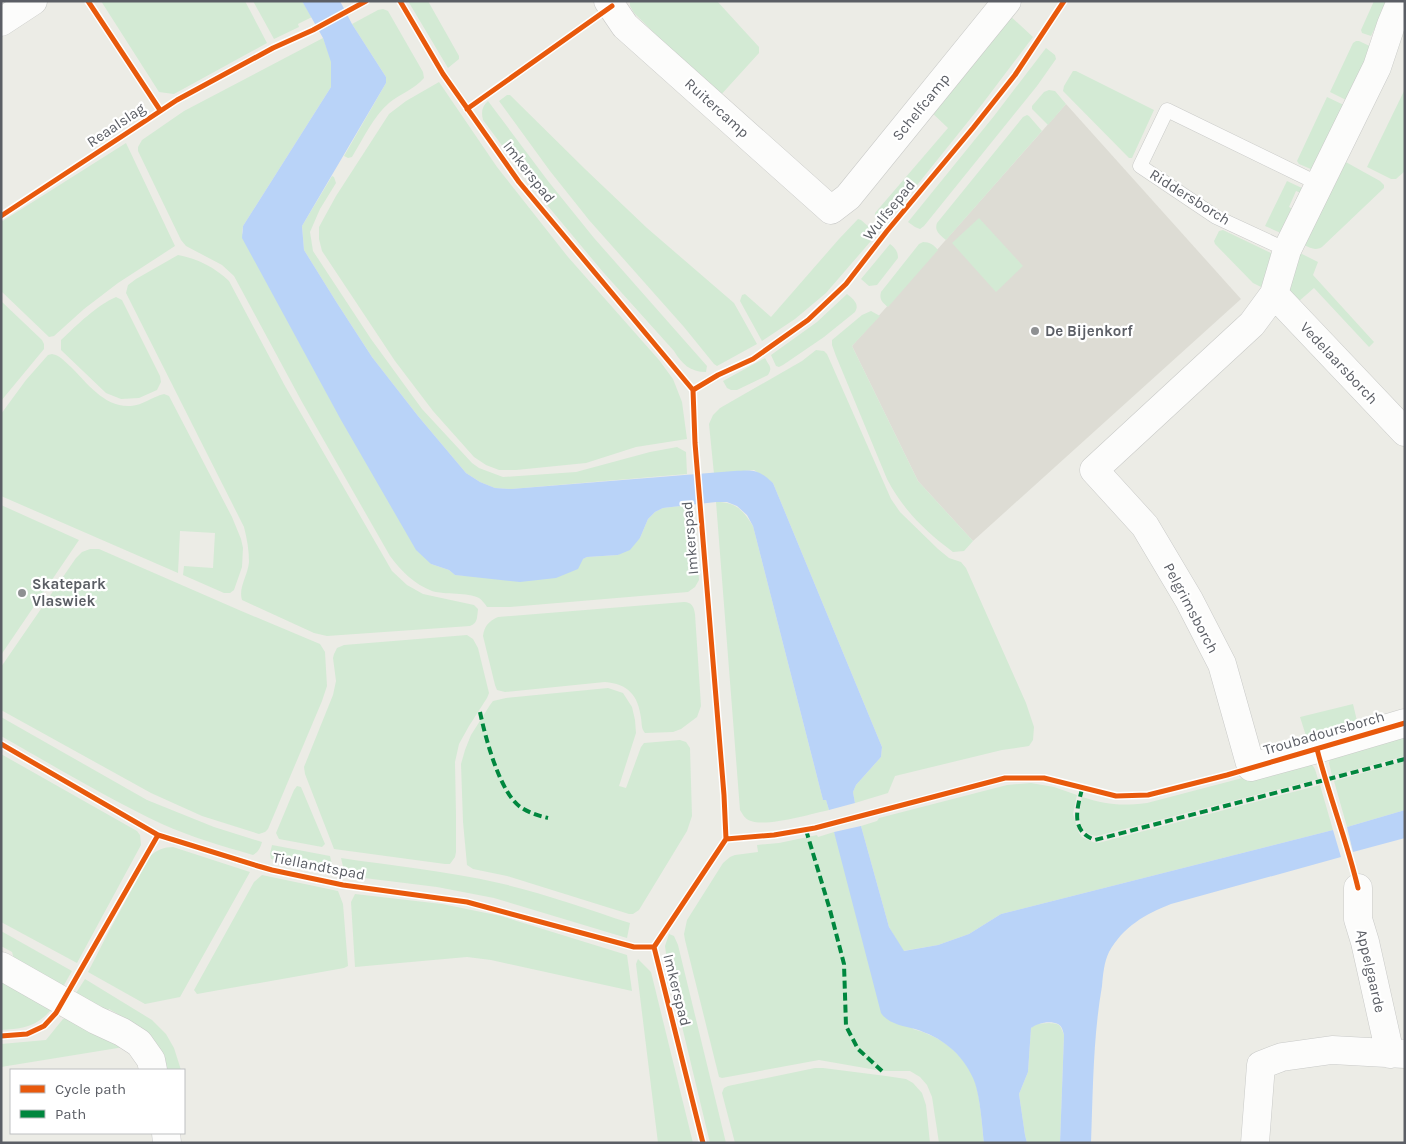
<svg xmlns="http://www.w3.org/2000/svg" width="1406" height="1144" font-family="Karla,sans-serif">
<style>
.education{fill:#dddcd4}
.green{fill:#d3ead4}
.water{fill:#b9d3f8}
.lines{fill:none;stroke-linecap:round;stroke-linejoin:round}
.service-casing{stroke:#c9cac8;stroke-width:15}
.minor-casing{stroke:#c9cac8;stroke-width:29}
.service{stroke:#fcfcfb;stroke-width:14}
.minor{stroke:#fcfcfb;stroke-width:28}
.quiet{stroke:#00873e;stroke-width:4;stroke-dasharray:8 4;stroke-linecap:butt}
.cycleway-casing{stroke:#fff;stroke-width:8}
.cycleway{stroke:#e8590c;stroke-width:5}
.poi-dot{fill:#8e9092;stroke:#fff;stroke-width:2}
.labels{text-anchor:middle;stroke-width:4.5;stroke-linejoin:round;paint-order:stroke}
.street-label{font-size:15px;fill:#5b5e65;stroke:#fff}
.poi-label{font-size:15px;font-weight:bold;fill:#5b5e65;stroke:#fff;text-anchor:start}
</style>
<rect width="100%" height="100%" fill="#ecece6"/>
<path class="education" d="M1066 104 1241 299 973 541 918 481 852 346Z"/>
<path class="green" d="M101 1H245L267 43 174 94 159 92Z
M253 1H302L312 17 298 24 299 27 274 39Z
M408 1H428L459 56V59L448 68Z
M630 1H717L759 47V53L719 97 634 13 630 6Z
M1374 1H1388L1371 36 1362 33 1361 30Z
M383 9 388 11 423 72 424 78C415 89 400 94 389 103 373 117 363 139 352 157L348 158 344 156 386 83V77L352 24 378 10Z
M1008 14 1033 37 983 103 885 225 875 217V213L948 128 929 110Z
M323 38 332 62 331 87 243 226 242 233 431 564 449 570 455 575 470 576 583 559 587 557 618 555 640 538 648 519 655 512 663 508 689 505 691 522H694L699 580 695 587 688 592 510 607H487C485 604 482 600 479 598 468 592 445 595 432 591 414 584 401 571 390 556L302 402 234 276 222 265 186 246 181 240 138 151V147L142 140 184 111Z
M1356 41H1359L1376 49 1350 102 1330 92 1353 43Z
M1046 48 1055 55 1056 59 1037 86 924 226 920 229 915 227 908 222 994 116Z
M1073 71H1076L1154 110 1132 158H1129L1063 91 1064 86Z
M439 82 497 167 568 257 659 360 673 379 682 402 687 439 636 447 586 463 516 470H499L486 465 474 457 433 411 395 361 322 251 319 239V227L336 196 389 114 406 101Z
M1405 89V171L1396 179H1391L1367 167Z
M1049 90 1055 91 1066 104 1048 125 1032 109V106L1044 92Z
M507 95H510L585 169 647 228 734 303 757 344 717 366 714 364 684 327 589 220 550 171 499 101Z
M1327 97 1348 107 1313 170 1299 164 1297 161Z
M488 101 548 181 594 238 707 366 706 372C690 372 682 364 674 351L603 272 542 199 483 120C481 112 482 106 488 101Z
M1027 115 1029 116 1042 131 946 240C940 235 934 231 937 223L1023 117Z
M126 143 175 246 118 283 84 309 54 336 49 337 1 291V222Z
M1344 161 1380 181 1384 185V188L1322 247C1315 251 1311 248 1304 245Z
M332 176 334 177 336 183 320 209 310 232 313 251 371 339 422 409 472 463 479 468 503 477 576 472 650 452 677 447 686 452 687 474 511 489 495 488 480 482 466 473 418 416 372 357 337 303 304 250 302 226Z
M1287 181 1304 189 1306 195 1296 191 1289 207 1298 212 1283 234 1265 226Z
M979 218 1023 266 996 292 952 243Z
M858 219 861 220 877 234 826 293 795 319 762 341 740 301 742 295 745 294 771 317 839 239Z
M1223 230 1273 254 1275 259 1261 287 1253 283 1215 244 1214 241 1219 231Z
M923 242C930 242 934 245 938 250L888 307C882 302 879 299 881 292L919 244Z
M890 244C895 248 898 251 898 258L877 285 869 286 861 279Z
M1300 253 1318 262 1313 275 1374 342 1369 347 1314 288 1298 302 1288 294 1287 282Z
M178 255C196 258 216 268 229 281L285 386 392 571 407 585 423 594 474 605 478 609C477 617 478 623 470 626L327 636 314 633 242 600C238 588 248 575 249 562 249 550 247 539 244 527L126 293 128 285 136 279Z
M847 294C853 299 860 304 855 312L824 337 783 365 779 367 776 366 771 355 817 322Z
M116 297 122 300 160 376 161 382 157 390 139 398 121 399 106 393 61 350V340C77 325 97 305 116 297Z
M1 301 42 340 44 344V349L1 401Z
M871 311 880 316 852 346 918 481 973 541 964 551 953 552C925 531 903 510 887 479L836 356 832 345V340L862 315Z
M816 350 824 351 827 354 891 499 900 512 938 549 949 558 961 562 966 568 1026 703 1034 727 1033 740 1029 746 1002 750 895 776 888 793 855 803 853 792 856 785 881 757 882 747 773 483 754 470 714 474 709 424 713 415 720 408 802 361Z
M52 354C60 355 65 362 71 367 87 383 105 408 131 406 143 405 152 397 164 394L169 396 232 517 241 539 243 548 242 567 234 590 230 593H224L183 575 184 566 213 568 215 533 180 531 178 573 1 496V414L26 380 48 355Z
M765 358C769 366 773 367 768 375L737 390H731L727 388 723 381Z
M716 502C736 502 743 510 753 526L823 800H826L829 810C811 814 767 827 751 821 745 819 743 815 740 810Z
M1 505 79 540 1 655Z
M90 549H99L239 610 320 644 325 652 327 686 322 701 268 829 265 832 259 834 202 816 151 793 1 710V667L76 558 82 552Z
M684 602C692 602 694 607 695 614L701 706 697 717 681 729 673 732 645 733C641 728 642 724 641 718 638 695 628 684 605 682L505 692 497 690 495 685 483 636C484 626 489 621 498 617Z
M467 635 473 639 478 648 489 693 487 698 469 726 459 744 455 762 456 815V852L455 857 450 864H445L334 849 305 774 304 767 333 695 336 681 333 658 334 654 337 648 344 645Z
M608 688 623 693 632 707 635 720 636 733 619 786 626 788 641 747 644 743 680 740 686 742 690 748 692 816 687 831 639 910 633 914H629L507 876 473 869 467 865 463 822 461 764 465 750 471 735 490 705 493 701 506 698Z
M1353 704 1358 725 1307 739 1300 717Z
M1 717 147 800 214 827 262 842C260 849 258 852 253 855 222 846 191 837 162 824 107 798 54 766 1 736Z
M1405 734V756L1332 776 1329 763 1331 757Z
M1 754 137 831 140 835 141 845 77 963 1 922Z
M1405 761V810L1347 827 1334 781Z
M1304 762C1315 764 1315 769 1318 779L1097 836C1076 834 1078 812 1082 797 1108 805 1120 806 1147 803Z
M1031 783 1054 787 1077 795 1073 814 1079 833 1082 837 1093 842 1098 843 1320 785 1333 830 1001 914 969 934 938 945 903 951 889 927 861 826 877 821 879 818 1007 785Z
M297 786 301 787 325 844 322 847 279 839 276 833 294 790Z
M834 832 840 849 913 1029C940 1036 962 1052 974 1078 980 1094 982 1125 984 1143H939L932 1097 927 1085 920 1077 910 1071H882L819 1060 722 1078 719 1077 685 940 684 934 687 920 723 863 730 857 735 855 758 852 757 845 779 843 817 835 818 837Z
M272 845 330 856 333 869 330 873 271 859 270 854Z
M173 847 250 872 180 997 145 1004 88 972 107 935 150 856C157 850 164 847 173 847Z
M341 858C394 866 447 871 499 883 543 893 587 909 630 923L627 938 494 898 437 887 348 876 344 871Z
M262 875 338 891 343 904 348 966 344 968 197 994 194 990 254 882Z
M355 894 442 904 501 916 627 955 632 991 491 960 467 957 355 967 351 902Z
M1 931 72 971 64 985 59 987 14 959 12 952 1 946Z
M669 934 674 936 678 945 726 1143H710L668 968 665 946Z
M638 959 651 972 693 1143H658L636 964Z
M1 977 49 1004 50 1011C36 1027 21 1029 1 1030Z
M85 979 152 1020 166 1034 174 1048 181 1070H167C163 1038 135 1024 109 1009L106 1014 76 993Z
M73 1017 124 1047 1 1067V1044L46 1040 63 1019Z
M1049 1023C1060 1024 1060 1024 1064 1035L1060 1143H1027L1025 1135 1019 1094 1028 1072 1031 1028 1035 1024Z
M815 1068H823L886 1076 906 1079 913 1083 922 1093 926 1105 930 1143H735L722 1093 724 1088 728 1086Z"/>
<path class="water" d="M302 1H340L352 24 386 77V83L302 226 304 250 337 303 372 357 418 416 466 473 480 482 495 488 511 489 734 471C754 470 758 469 773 483L882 747 881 757 856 785 853 792 855 803 829 810 826 800H823L753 526 747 515 737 506 727 502H716L663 508 655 512 648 519 640 538 630 550 618 555 587 557 583 559 578 569 556 578 520 582 455 575 449 570 431 564 416 550 341 420 242 238 243 226 331 87V62L323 38Z
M1405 810V838L1353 852 1347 827Z
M861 826 889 927 904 951 938 945 969 934 1001 914 1333 830 1341 857 1171 904C1145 914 1123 927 1109 952 1104 962 1103 975 1102 986 1093 1037 1093 1091 1091 1143H1060L1064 1035C1063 1031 1062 1026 1058 1024 1050 1020 1037 1023 1031 1028L1028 1072 1019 1094 1025 1135 1027 1143H984C982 1125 980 1093 973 1078 962 1053 941 1037 915 1029 904 1026 888 1024 881 1013L834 832Z"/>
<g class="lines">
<g class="service-casing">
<path id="service" d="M1287 250 1216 217 1140 166 1167 110 1319 184"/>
</g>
<g class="minor-casing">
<path id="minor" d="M608 1 625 26 831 210 848 197 1007 1
M1401 1 1391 25 1377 67 1287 250 1274 294 1252 324 1094 470 1145 526 1189 600 1222 664 1251 767 1317 749 1405 723
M1 22 33 1
M1274 294 1405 432
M1358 888V919L1365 942 1390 1054
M1 966 96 1020 122 1032 139 1043 151 1060 153 1070
M166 1133 167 1143
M1255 1143 1261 1065 1282 1057 1332 1050 1405 1054"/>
</g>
<use href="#service" class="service"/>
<use href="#minor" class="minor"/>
<path class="quiet" d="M480 712C485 736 500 795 522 808 530 813 539 816 548 818
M1082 789C1077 809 1070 831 1095 840L1405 759
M806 830 830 910 844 964 846 1026 858 1049 882 1071"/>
<g class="cycleway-casing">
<path id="cycleway" d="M88 1 160 110
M400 1 443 74 519 182 693 390 695 443 724 795 726 839 654 947 703 1143
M467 109 612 6
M1 216 177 100 273 48 313 30 366 1
M693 390 718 375 753 359 808 320 846 284 887 231 973 128 1015 75 1064 1
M1 744 158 835 258 866 272 870 343 885 467 902 634 947H654
M1317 749C1329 796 1347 841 1358 888
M726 839 774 835 815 828 1005 778H1044L1116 796 1148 795 1227 775 1405 723
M1 1036 27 1034 44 1026 56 1013 158 835"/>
</g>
<use href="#cycleway" class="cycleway"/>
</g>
<g class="poi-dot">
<circle cx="1035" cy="331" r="5"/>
<circle cx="22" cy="593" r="5"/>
</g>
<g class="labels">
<g class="street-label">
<text transform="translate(921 107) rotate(-51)" y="5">Schelfcamp</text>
<text transform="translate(717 108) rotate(42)" y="5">Ruitercamp</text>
<text transform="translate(116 125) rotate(-34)" y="5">Reaalslag</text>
<text transform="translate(529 172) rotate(52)" y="5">Imkerspad</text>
<text transform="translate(1190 197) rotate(32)" y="5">Riddersborch</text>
<text transform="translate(889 210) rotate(-51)" y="5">Wulfsepad</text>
<text transform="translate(1339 363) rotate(47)" y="5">Vedelaarsborch</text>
<text transform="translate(690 538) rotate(-95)" y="5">Imkerspad</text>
<text transform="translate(1191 608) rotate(62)" y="5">Pelgrimsborch</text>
<text transform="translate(1324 733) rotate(-16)" y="5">Troubadoursborch</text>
<text transform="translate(319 866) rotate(11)" y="5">Tiellandtspad</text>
<text transform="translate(1371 971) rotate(77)" y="5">Appelgaarde</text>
<text transform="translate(677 990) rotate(76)" y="5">Imkerspad</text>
</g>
<g class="poi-label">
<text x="1045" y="336">De Bijenkorf</text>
<text x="32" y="589">Skatepark<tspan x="32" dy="17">Vlaswiek</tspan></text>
</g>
</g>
<rect width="1406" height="1144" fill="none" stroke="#5b5e65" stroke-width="5"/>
<rect x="10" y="1069" width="175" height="65" fill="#ffffff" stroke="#bdbfc1"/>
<rect x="20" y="1085" width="25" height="8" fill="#e8590c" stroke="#bdbfc1"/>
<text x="55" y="1094" font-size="15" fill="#5b5e65">Cycle path</text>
<rect x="20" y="1110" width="25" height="8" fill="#00873e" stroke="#bdbfc1"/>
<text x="55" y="1119" font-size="15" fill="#5b5e65">Path</text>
</svg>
